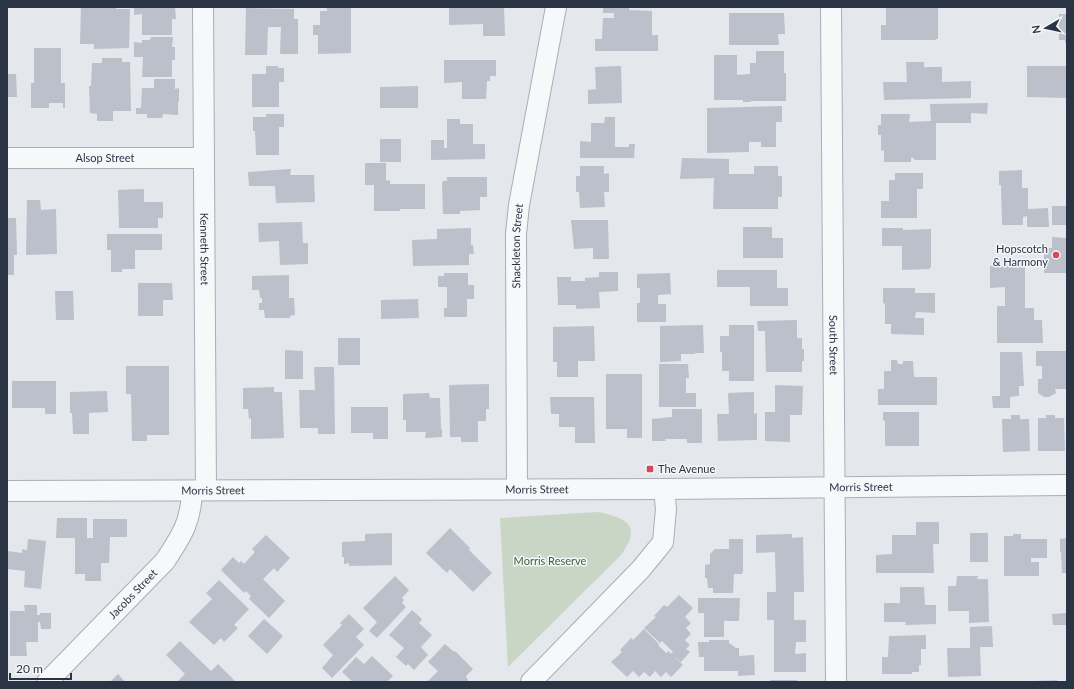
<svg xmlns="http://www.w3.org/2000/svg" width="1074" height="689" font-family="Lato,sans-serif">
<style>
.green{fill:#c9d6c5}
.building{fill:#bbc0ca}
.lines{fill:none;stroke-linecap:round;stroke-linejoin:round}
.street-casing{stroke:#a9aeb7;stroke-width:22}
.street{stroke:#f7f8fa;stroke-width:20}
.poi-dot{fill:#d1495b;stroke:#f4f6f9;stroke-width:1.5}
.labels{text-anchor:middle;stroke-width:3;stroke-linejoin:round;paint-order:stroke}
.street-label{font-size:11px;fill:#2b3445;stroke:#f4f6f9}
.poi-label{font-size:11px;fill:#2b3445;stroke:#f4f6f9;text-anchor:end}
.park-label{font-size:11px;fill:#3f6138;stroke:#f4f6f9}
</style>
<rect width="100%" height="100%" fill="#e4e7ec"/>
<path class="green" d="M598 512C627 518 642 526 621 555L508 667 500 518Z"/>
<path class="building" d="M81 7H116V9H130L129 48 94 49V44H80Z
M134 7H175L176 19H172V35H142V14L134 15Z
M327 7H351V53L318 54V35H313V25H320V11H327Z
M449 7H504L505 36H483V24L449 25Z
M603 7H629V10L652 11V35H658V51H595V39H602L603 18H614V13H603Z
M918 7H938V39H936V40H881V25H886V8Z
M246 8 294 9V19H298V54H280L281 27H268L267 55H245Z
M1066 10H1067V43H1065V40H1059V14H1066Z
M729 13H784L785 34H778L779 45H729Z
M151 37H173L172 47H175V60H172V77H142L143 57H134V42L142 43V40H150Z
M34 48H61V83H65V108H63V103H49V108H31V83H34Z
M756 51H784V73H786V101H751V102H743V100H714V55H737V75L750 74V63H756Z
M102 58H122V62H130L131 111H113V121H97V114L90 113 89 86H91L92 63H102Z
M444 60H496V76H490V81H487L486 99H462V82L444 83Z
M906 62H924V67H942V82L971 81V98L884 100 883 82H907Z
M266 66H278V68H284V82H279V107H252V74H266Z
M621 66 622 103 588 104V90L596 89 595 67Z
M1027 66H1067V98L1027 97Z
M7 74H16L17 97H7Z
M154 79H175V89L179 88V102H178V115L163 114 162 118H147V114H136V108H141L142 88H154Z
M418 86V108H380V87Z
M988 103 987 114 971 113V123H936V160H914V158H911V162H884V150L881 151V135H878V125H881V114H910L909 122 931 121 930 104Z
M782 106V122H776V147H761V142H749V152L707 153V108Z
M266 114H284V127H279V155H256L255 131H253V117H266Z
M605 117H615V147H629V144H635L634 158H580V141L591 142V123H604Z
M447 119H460V124H473V144H485V159L431 160V140H444V148H447Z
M380 139H401V162H380Z
M682 158 729 159V174H754V166H778V176H782V197H778V209H713L714 178 680 179Z
M365 163H386V181L390 180V184H425V209H400V211H374V185H365Z
M580 166H604V174L609 173V192H604L605 207 580 208 579 192H576V176H580Z
M291 169 290 175H314L315 202 276 203 275 186H249L248 172Z
M1022 170V188H1028V209L1048 208 1049 227H1027V216L1023 217V225H1002L1001 185H999V171Z
M895 173H923V189H917V218H881V201H889V180H895Z
M447 177H487V197H480V210L460 211V214H443L442 183 443 181H447Z
M144 189V202H163V218H158V228H119L118 190Z
M27 200H40L41 210 56 209 57 254 26 255Z
M1052 206H1067V221H1066V225H1052Z
M7 218H16L17 255H14V275H7Z
M571 220H608L609 259H593V248L574 249Z
M302 222 303 243H308V264L280 265 279 241 259 242 258 223Z
M743 227H772V238H783V258H743Z
M471 228V245H473L474 254H469V265L413 266 412 240 437 239V229Z
M882 228H903V230L931 229V267H930V269L902 270V246H882Z
M107 234H162V250H135V269H122V272H111V250H107Z
M1052 237 1067 238V273H1044V248H1052Z
M990 266H1025V308H1034V320H1042L1043 343H997V306H1005V287L990 288Z
M717 270H777V288H788V306H750V287H717Z
M599 272H618V291L599 292 600 308 576 309V305H558L557 277H571V281H585V278L599 277Z
M444 273H468V285H474V299H467V317H444V308H447V287H438V276H444Z
M670 273 671 294 658 295V304H666V322H637V303H640V288H637V274Z
M289 275V298H294L295 315 290 316V318H265L264 310H259V303H262V298H260L259 290H252V276Z
M138 283H172L173 300H163V316H138Z
M883 288H915V293H935V313L916 312 915 318H924V335L891 334V324H885V304L883 303Z
M55 291H73L74 320H56Z
M418 299 419 318 381 319V300Z
M797 320V338H802V349H804V361H802V372H766L765 331H758L757 321Z
M703 325 704 353H695V354H681V361L660 362V326Z
M729 325H754V381H729V371H722V352H720V336H729Z
M594 326 595 361H578V377H557V362H553V327Z
M338 338H360V365H338Z
M285 350 303 351V379H285Z
M1036 351H1067V389H1055L1056 393 1049 397H1044L1038 393V379H1042V366H1036Z
M1000 352H1022L1024 386H1019V396L1010 397V408H993L992 396H1000Z
M891 360H897L898 364H903V361H913L914 377H937V405H878V389H884V371H891Z
M659 364H688L689 378H686V393H696V407H659Z
M126 366H169V435H147V441H132L131 394H126Z
M314 367H334L335 434H318V428H300L299 390H315Z
M606 374H642V438H627V429H606Z
M12 381H56V414H45V408H12Z
M489 384V409H486V421H478V442H461V437H450L449 385Z
M775 385 803 386 802 415H790V442L765 441V412H775Z
M274 387V392H282L284 438 251 439V418L249 419 248 409H243V388Z
M107 391 108 412 89 413V434H73L72 413H70V392Z
M754 392V414L757 413V440L718 441 717 414H729L728 393Z
M429 393 430 398H440L441 429H442V437L425 438 426 432H406V420H403V394Z
M550 397H594L595 443H575V427H559V414H551Z
M351 407H388V439H373V433H351Z
M672 409H702V443H687V439H665L666 441H652V419L672 417Z
M883 412H919V446H885V421L883 420Z
M1011 415H1020V419H1029L1030 451 1003 452 1002 419H1011Z
M1046 415H1055V418H1064L1065 451H1038V418H1046Z
M57 518H87V538H93V519H127V537H110L109 563H101V581H85V574H75V538H56Z
M916 522H939V544H933L934 573H876V555L892 554V535H916Z
M450 528 470 548 469 550 492 573 473 592 450 569 447 573 426 553Z
M392 533V565L349 566V563L344 564V557H342V542L365 541V534Z
M970 533H988V562H970Z
M792 534V538L803 537 804 592H794V620H806V642H796L795 654 806 653V672H774V620H767V592H776L775 552 756 553V535Z
M1013 534H1021V539H1047V558H1031V562H1039V576H1004V536H1013Z
M266 535 290 558 277 572 274 568 263 579 285 601 269 618 249 599 251 596 246 591 244 593 221 570 233 557 239 563 241 561 244 564 255 552 252 549Z
M1067 538V573H1062L1061 552H1060V539Z
M28 539 46 541 41 589 24 587 25 571 7 569V551L22 553V549L27 550Z
M729 539H743V571L742 574H734L733 593H713V588H708L707 578H705V565L710 564V554L715 549H729Z
M395 576 409 590 402 598 404 600 402 603 406 607 377 638 369 631 377 622 363 608Z
M957 576H978L977 579H988L989 622 969 623V611H948V586H956Z
M219 580 249 609 234 625 238 628 224 642 221 638 214 645 189 622 212 599 206 593Z
M900 587H924L925 605H936V624L905 625 906 622H884V603H900Z
M679 595 693 608 685 617 691 623 686 628 691 634 685 640 690 645 686 649 690 652 681 662 674 656 683 665 671 677 666 672 661 677 655 671 650 677 644 672 639 677 633 671 627 677 611 662 622 652 620 650 631 638 633 640 644 629 659 644 658 645 666 653 669 651 671 654 673 652 662 641 660 643 644 628 656 617 654 616 664 605 667 607Z
M698 598H740L739 621H724V637H704V613H698Z
M24 605H37V615H40V613H51V629H41L40 622H38V642H26L27 656H10V611H25Z
M412 610 422 619 419 623 432 635 421 647 428 655 414 670 408 664 406 666 396 657 404 648 389 635Z
M1067 613V625H1053L1052 614Z
M349 614 364 629 356 637 364 645 332 678 322 668 333 655 323 645 342 625 340 623Z
M264 619 283 636 267 654 248 636Z
M992 626 993 647H980L981 676 948 677 947 648H970V627Z
M926 635V649H921V665H919V672H912V674H882V657H888L889 636Z
M709 640H729V643L736 648H739V656L754 655 755 675 738 676V671H704V657H699L698 642H709Z
M180 641 211 671 218 664 236 682H177L185 674 166 655Z
M445 644 454 652 455 651 473 669 466 676 468 680 467 682H427L438 671 428 662Z
M372 656 393 676 387 682H353L342 672 356 657 364 664Z
M118 674 125 682H110Z
M770 680H797V682H770Z
M1057 680V682H1033V681Z"/>
<g class="lines">
<g class="street-casing">
<g id="street">
<path id="s1" d="M203 7 206 490"/>
<path id="s2" d="M831 7 836 682"/>
<path id="s3" d="M7 158H203"/>
<path id="s4" d="M517 489 516 234 519 205 556 7"/>
<path id="s5" d="M7 491 664 489 1067 485"/>
<path id="s6" d="M47 682 165 561C182 535 191 522 192 491"/>
<path d="M531 682 641 569 663 542 666 509 664 489"/>
</g>
</g>
<use href="#street" class="street"/>
</g>
<g class="poi-dot">
<circle cx="1056" cy="255" r="4"/>
<rect x="646" y="465" width="8" height="8" rx="2"/>
</g>
<g class="labels">
<g class="street-label">
<text dy="4" stroke="none"><textPath href="#s3" startOffset="98">Alsop Street</textPath></text>
<text dy="4" stroke="none"><textPath href="#s4" startOffset="243">Shackleton Street</textPath></text>
<text dy="4" stroke="none"><textPath href="#s1" startOffset="242">Kenneth Street</textPath></text>
<text dy="4" stroke="none"><textPath href="#s2" startOffset="338">South Street</textPath></text>
<text dy="4" stroke="none"><textPath href="#s5" startOffset="854">Morris Street</textPath></text>
<text dy="4" stroke="none"><textPath href="#s5" startOffset="530">Morris Street</textPath></text>
<text dy="4" stroke="none"><textPath href="#s5" startOffset="206">Morris Street</textPath></text>
<text dy="4" stroke="none"><textPath href="#s6" startOffset="123">Jacobs Street</textPath></text>
</g>
<g class="poi-label">
<text x="1048" y="253">Hopscotch<tspan x="1048" dy="13">&amp; Harmony</tspan></text>
<text x="658" y="473" text-anchor="start">The Avenue</text>
</g>
<g class="park-label">
<text x="550" y="565">Morris Reserve</text>
</g>
</g>
<rect width="1074" height="689" fill="none" stroke="#2b3445" stroke-width="16"/>
<g transform="translate(1046 28) rotate(261)" stroke="#f4f6f9" stroke-width="3" paint-order="stroke">
<path d="M0-3L7 15L0 10L-7 15Z" fill="#2b3445"/>
<text y="-6" font-size="11" font-weight="bold" text-anchor="middle" fill="#2b3445">N</text>
</g>
<path d="M10 673v6h61v-6" fill="none" stroke="#2b3445" stroke-width="2"/>
<text x="16" y="673" font-size="12" fill="#2b3445" stroke="#f4f6f9" stroke-width="3" paint-order="stroke">20 m</text>
</svg>
